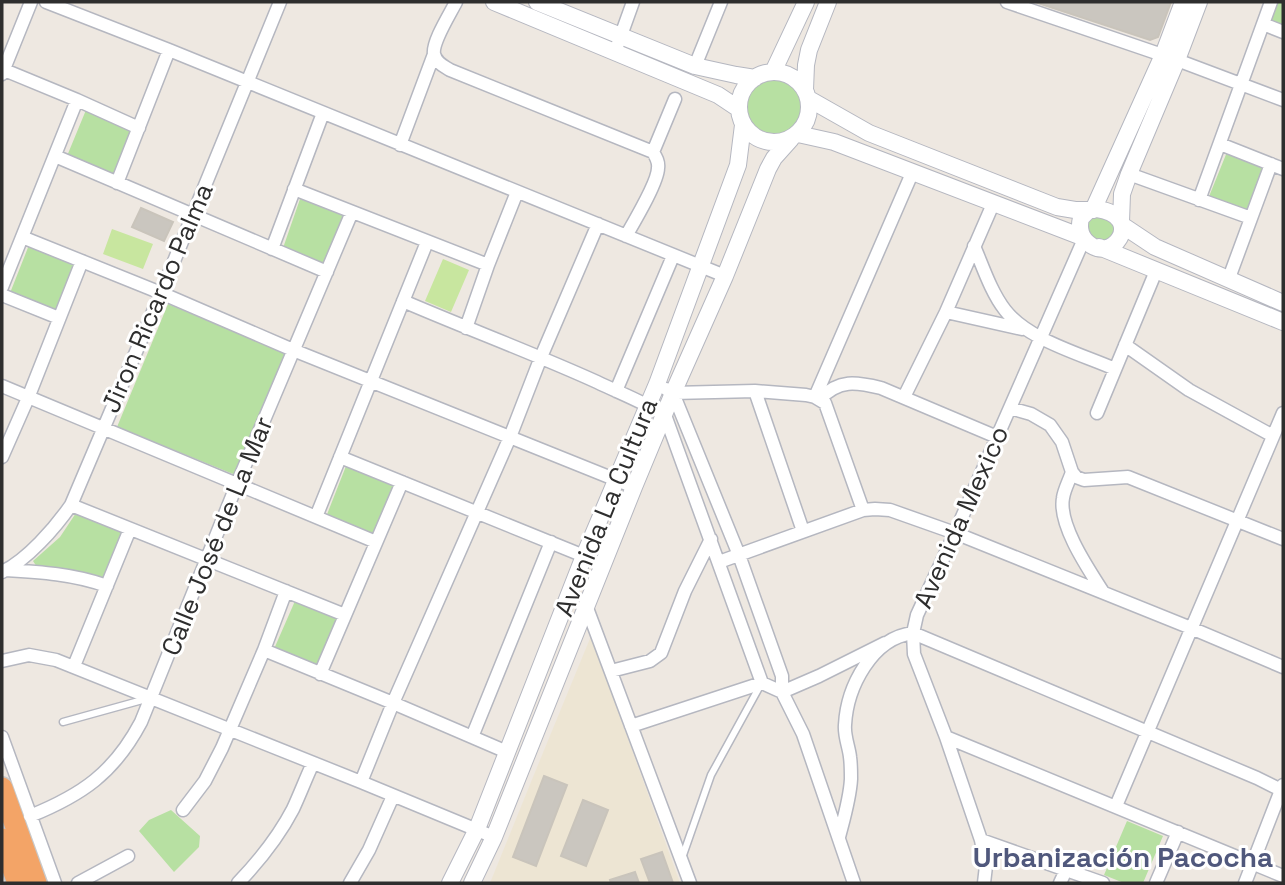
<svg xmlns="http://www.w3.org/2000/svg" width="1285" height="885" font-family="'Space Grotesk',sans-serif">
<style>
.education{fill:#ede5d3}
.green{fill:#b7e0a2}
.pitch{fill:#c8e69f}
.building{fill:#cac6bf;stroke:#c9c4bb;stroke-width:2}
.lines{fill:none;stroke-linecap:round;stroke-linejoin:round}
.lane-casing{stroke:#b5b7c0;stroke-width:9}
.street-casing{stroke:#b5b7c0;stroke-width:15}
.secondary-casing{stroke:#b5b7c0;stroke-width:18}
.highway-casing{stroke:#c9c9c9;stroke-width:24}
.lane{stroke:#fff;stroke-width:6}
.street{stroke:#fff;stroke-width:12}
.secondary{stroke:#fff;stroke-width:16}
.highway{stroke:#f3a467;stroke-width:21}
.labels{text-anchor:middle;stroke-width:6;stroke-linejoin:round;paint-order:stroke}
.street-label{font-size:26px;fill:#2e2e2e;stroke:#fff}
.neighbourhood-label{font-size:28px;font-weight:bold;fill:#50587c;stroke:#fff}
</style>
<rect width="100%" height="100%" fill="#eee8e1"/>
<path class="education" d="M591 636 680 883H490L533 777Z"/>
<path class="green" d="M1275 2H1283V29L1268 23Z
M747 107a28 28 0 1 1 56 0a28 28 0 1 1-56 0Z
M86 110 135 133 117 178 67 156Z
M1227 152 1267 166 1249 214 1208 199Z
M300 199 350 218 329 267 283 248Z
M1092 216H1102L1116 223 1114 240 1098 241 1086 232V219Z
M29 245 80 266 60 315 10 293Z
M168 304 289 355 238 476 117 427Z
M346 466 399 488 377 538 326 517Z
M76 513 128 535 107 583 37 567 33 561 60 537Z
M295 601 342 620 322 671 274 649Z
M171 810 200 836 199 847 174 872 139 831 149 820Z
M1127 821 1163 836 1143 883H1124L1104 875Z"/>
<path class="pitch" d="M112 229 153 244 143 269 103 254Z
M443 259 469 270 451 312 425 301Z"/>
<path class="building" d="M1035 2H1171L1158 37 1150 40Z
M141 208 173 222 164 241 132 227Z
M544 776 567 785 536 866 513 857Z
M583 800 608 810 586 866 561 856Z
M662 852 673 883H650L641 859Z
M635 872 639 883H611L610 880Z"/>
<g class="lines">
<g class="lane-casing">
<path id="lane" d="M63 722 146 699
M682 858 711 775 761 684"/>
</g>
<g class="street-casing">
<path id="street" d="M46 2 169 50 725 276
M456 2C450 14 432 42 434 54 436 63 444 66 450 70L653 152C656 157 659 162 658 168 658 182 634 222 626 236
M1007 2 1177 60 1283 100
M1263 24 1283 32
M615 52 633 2
M695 66 721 2
M2 69 77 100 139 128
M2 74 31 2
M1220 144 1283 169
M400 145 434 54
M653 152 675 99
M55 156 327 272
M1129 174 1251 218
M117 183 169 50
M294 189 488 265
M1199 200 1271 2
M22 237 161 293 293 350 634 487
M974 246C983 267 991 292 1005 310 1028 340 1081 354 1115 369
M272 249 323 113
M1229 278 1271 164
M2 287 77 100
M2 295 59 318
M403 301C468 329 533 353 597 382 620 393 643 402 665 415L762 683 782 692 819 676 885 643
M946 312 1022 329
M466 328 488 265 517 192
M1125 345 1189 390 1273 436
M2 386 376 542
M666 389 673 393 755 391 806 395 815 397 825 403 863 510
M616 391 673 256
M755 391 803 531
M673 393 739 555 782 676V692L803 734 854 883
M815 397 913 171
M904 397 946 312 993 204
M820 399C839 379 856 382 881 388L997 437
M1010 408 1031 414 1050 425 1062 442 1072 472 1076 477 1084 480 1128 477 1283 539
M1097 413 1156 271
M2 457 28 398 82 261
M340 457 584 556
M1072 472C1069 481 1064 490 1063 498 1058 525 1089 570 1103 592
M71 505 345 615
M316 517 427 242
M719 562 863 510 875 509 890 510 955 533 1191 628 1283 667
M5 570C40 572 74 574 107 586
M2 572C27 560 55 528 71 505L161 293 280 2
M587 608 690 883
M264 650 393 703 507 752
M2 661 29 655 56 660 361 782 494 837
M74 666 130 529
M611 671 650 661 661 653 685 591 711 539
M320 674 402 482
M631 726 762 683
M2 737 55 883
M472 737 551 542
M946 737 1283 876
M361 782 393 703 510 437 541 357 598 224
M1116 806 1283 413
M183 810 205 781 222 748 264 650 286 591
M30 816C82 795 114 773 141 722L237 484 352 212
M839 837C844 818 850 798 851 779 851 772 851 764 850 757 849 747 844 736 845 725 847 687 872 638 913 633L1257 778 1283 791
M981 840 1103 883
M78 883 128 856
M238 883C259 861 279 836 293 809 300 794 306 778 313 763
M350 883 369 850 393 796
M984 883 986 866 981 840 946 737 914 654 913 633 917 615 955 533 1084 239
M1060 883 1066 870
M1156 883 1178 832
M1245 883 1283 785"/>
</g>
<g class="secondary-casing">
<path id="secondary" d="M494 2 718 95 739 109
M537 2 695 66 736 75 755 78
M739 107a35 35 0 1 1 70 0a35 35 0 1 1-70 0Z
M773 72 806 2
M805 90 806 65 809 50 828 2
M809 99 869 133 1057 207 1075 210H1089
M798 134 834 142 1082 237
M1097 209C1147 216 1111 269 1085 240 1079 233 1079 226 1081 218L1089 210Z
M1093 210 1163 55 1183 2
M1121 222 1122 194 1129 174 1177 60 1199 2
M1122 225 1155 247 1283 303
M1099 247 1283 322
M450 883 477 829 584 556 657 384 738 165 743 125
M472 883 494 837 634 487 673 393 725 276 768 169 774 158 791 139"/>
</g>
<g class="highway-casing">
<path id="highway" d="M2 788 36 883
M2 839 18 883"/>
</g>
<use href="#lane" class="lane"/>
<use href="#street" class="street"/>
<use href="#secondary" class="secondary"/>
<use href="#highway" class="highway"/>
</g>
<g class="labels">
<g class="street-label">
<text transform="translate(157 298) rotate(-67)" y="9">Jiron Ricardo Palma</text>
<text transform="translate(606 507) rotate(-68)" y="9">Avenida La Cultura</text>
<text transform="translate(961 517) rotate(-66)" y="9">Avenida Mexico</text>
<text transform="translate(217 536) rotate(-68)" y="9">Calle José de La Mar</text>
</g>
<g class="neighbourhood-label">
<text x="1123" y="867">Urbanización Pacocha</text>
</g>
</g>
<rect width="1285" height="885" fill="none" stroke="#2e2e2e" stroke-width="7"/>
</svg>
